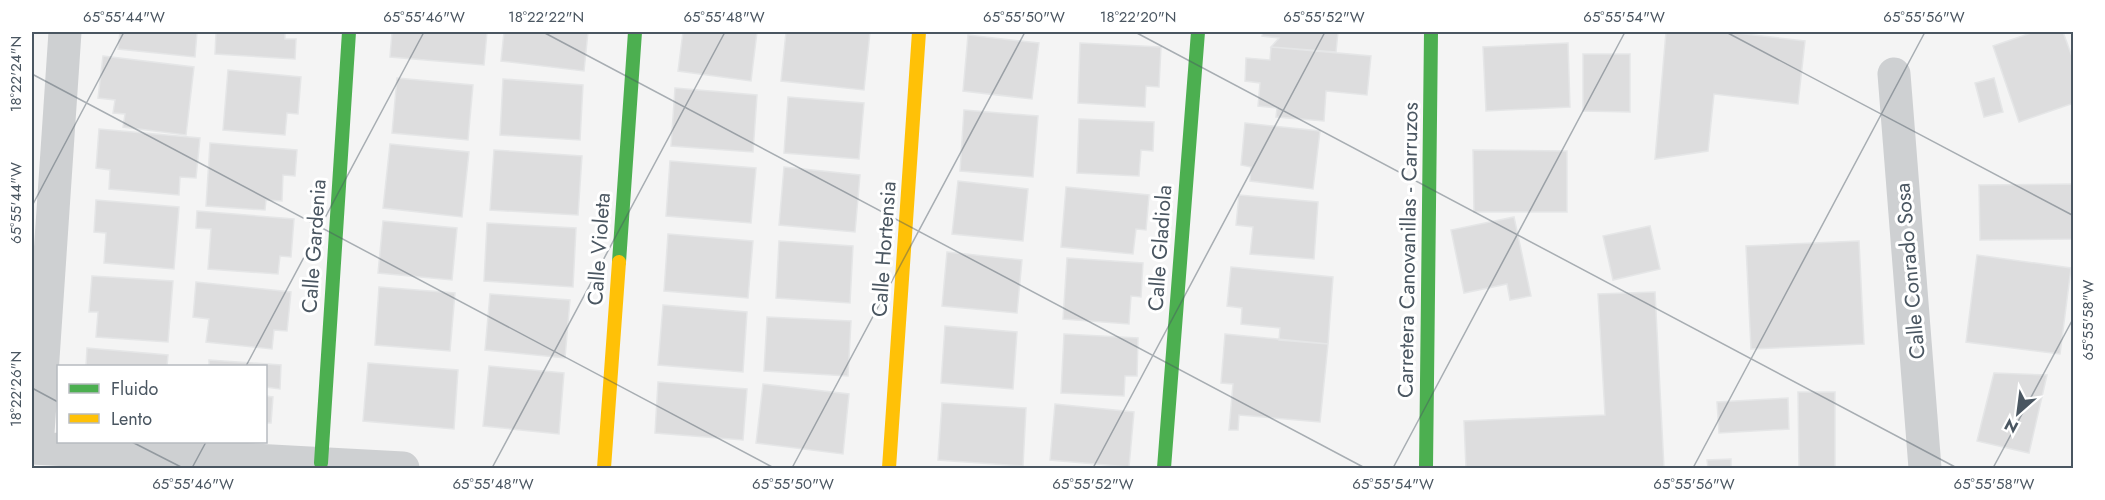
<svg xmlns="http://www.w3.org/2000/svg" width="2105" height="500" font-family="Jost,sans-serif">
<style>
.building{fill:#ddddde;stroke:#e5e6e7;stroke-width:1.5}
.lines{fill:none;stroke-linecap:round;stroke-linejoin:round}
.street{stroke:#ced0d2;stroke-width:33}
.fast{stroke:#4caf50;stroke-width:14}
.slow{stroke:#ffc107;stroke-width:14}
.ticks{fill:none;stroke:#4a5661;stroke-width:1.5;stroke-opacity:0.45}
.labels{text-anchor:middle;stroke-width:6;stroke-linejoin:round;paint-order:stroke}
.street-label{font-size:21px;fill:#4a5661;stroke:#fff}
.neatline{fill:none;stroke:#4a5661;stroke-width:2}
.ticks-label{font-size:15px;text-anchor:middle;fill:#4a5661}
</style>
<rect width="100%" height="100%" fill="#f4f4f4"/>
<path class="building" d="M120 32H197L195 57 118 49Z
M216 32H285V39H296L295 59 215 54Z
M392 32H487L484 65 390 57Z
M504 32H588L584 71 501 61Z
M683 32H757L751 81 678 71Z
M786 32H870L864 90 781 81Z
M1263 32H1338L1336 52 1271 47 1279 38 1262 36Z
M1666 32H1727L1805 41 1798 104 1714 94 1708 151 1655 159Z
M2034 32H2063L2074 62V103L2019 122 1993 46Z
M968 35 1039 43 1032 99 963 91Z
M1080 43 1161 47 1159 87 1146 86 1145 107 1078 103Z
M1568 43 1570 107 1486 111 1483 47Z
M1271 47 1371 56 1367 95 1326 91 1324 121 1276 117 1277 108 1258 106 1260 83 1245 81 1246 58 1270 60Z
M1583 54H1630V112L1583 111Z
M103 56 194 67 186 135 123 127 125 114 113 113 115 100 98 98Z
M228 70 301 77 298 114 287 113 285 135 223 130Z
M397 78 473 85 468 140 392 133Z
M1994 78 2003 112 1984 117 1975 83Z
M503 79 583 85 580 140 500 135Z
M675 88 757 95 753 152 671 146Z
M788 97 864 103 859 159 784 153Z
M964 110 1038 116 1033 177 960 171Z
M1079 119 1154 122 1153 151 1141 150 1139 176 1077 173Z
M1245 123 1320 131 1313 189 1250 181 1251 167 1241 165Z
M99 129 200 138 196 178 180 177 179 195 109 189 110 170 96 168Z
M210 143 297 150 295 176 283 175 282 201 266 200 265 210 206 206Z
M390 144 469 152 462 217 383 208Z
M494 150 582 156 578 215 490 210Z
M1473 150 1567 151V212H1474Z
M670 161 756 168 751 223 666 216Z
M784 167 860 175 855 232 779 225Z
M958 181 1028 189 1023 241 952 234Z
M2073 184 2074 239 1980 240 1979 185Z
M1066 187 1149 195 1146 230 1136 229 1133 254 1061 247Z
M1239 195 1318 202 1314 259 1250 254 1253 227 1236 225Z
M96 200 179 207 174 269 104 263 106 233 94 232Z
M197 211 294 219 291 257 280 256 278 274 208 269 211 229 196 228Z
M1514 217 1531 296 1510 300 1507 284 1464 293 1451 230Z
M383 221 457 228 452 280 378 273Z
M487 223 576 228 573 287 484 281Z
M1650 226 1660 269 1613 280 1603 236Z
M668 234 753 241 748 298 664 291Z
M779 241 853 246 850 303 776 298Z
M1859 241 1864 344 1751 349 1746 246Z
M947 252 1022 260 1017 313 942 306Z
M1977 255 2071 268 2060 354 1966 342Z
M1067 258 1143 263 1141 297 1131 296 1129 324 1063 319Z
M1231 267 1333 277 1328 344 1279 340 1280 328 1241 324 1242 308 1227 306Z
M92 276 173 281 168 342 96 337 98 312H89Z
M196 282 291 292 287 331 274 330 272 349 206 342 209 319 193 317Z
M379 287 455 293 450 351 375 345Z
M1655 292 1664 468H1466L1464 421 1605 415 1598 294Z
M490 294 570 300 565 358 485 350Z
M663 305 747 312 743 372 658 365Z
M767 317 851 321 848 376 764 371Z
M945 326 1017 332 1013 389 941 383Z
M1064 334 1138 338 1137 376H1125L1124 396 1061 393Z
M1225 334 1328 344 1320 422 1239 415 1238 430H1229L1233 384 1221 383Z
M87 348 168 355 167 366H86Z
M209 360 281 365 280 389 266 387V366H209Z
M368 363 458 370 454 429 363 421Z
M489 366 564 373 559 434 483 426Z
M1994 373 2047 375 2029 453 1977 441Z
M658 382 747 389 743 440 655 433Z
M763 384 849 394 843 454 756 443Z
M1798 392H1835V468H1799Z
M266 396 273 397 271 423H266Z
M1788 398 1789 429 1719 433 1717 402Z
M942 403 1026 408 1023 466 938 460Z
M1055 404 1134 412 1129 467 1050 460Z
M1731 459V468H1708L1707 460Z"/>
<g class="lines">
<path class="street" d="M1894 74 1925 468
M32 448 403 468
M37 448 65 32"/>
<path class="fast" d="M619 262 635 32
M321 463 349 32
M1164 468 1198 32
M1426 468 1431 32"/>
<path class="slow" d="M604 468 619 262
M889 468 919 32"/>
</g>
<path class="ticks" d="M543 32 1365 468M1135 32 1957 468M1726 32 2074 216M32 74 774 468M32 206 124 32M246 366 424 32M32 388 58 402M132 442 183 468M192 468 206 442M492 468 725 32M792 468 1025 32M1093 468 1325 32M1393 468 1625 32M1693 468 1925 32M1993 468 2074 317"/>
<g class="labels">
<g class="street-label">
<text transform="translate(314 246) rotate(-86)" y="7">Calle Gardenia</text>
<text transform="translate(1160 248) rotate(-86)" y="7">Calle Gladiola</text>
<text transform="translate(599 249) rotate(-86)" y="7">Calle Violeta</text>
<text transform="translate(884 249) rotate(-86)" y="7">Calle Hortensia</text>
<text transform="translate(1408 250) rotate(-89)" y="7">Carretera Canovanillas - Carruzos</text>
<text transform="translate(1910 271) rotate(-95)" y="7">Calle Conrado Sosa</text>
</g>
</g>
<rect width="2105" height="500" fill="none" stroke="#ffffff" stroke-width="66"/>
<rect x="57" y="365" width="210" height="78" fill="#ffffff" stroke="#b7bbc0" stroke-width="1.5"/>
<rect x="69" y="384" width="30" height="9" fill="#4caf50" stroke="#b7bbc0" stroke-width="1.5"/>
<text x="111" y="395" font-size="18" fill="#4a5661">Fluido</text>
<rect x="69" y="414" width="30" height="9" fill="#ffc107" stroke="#b7bbc0" stroke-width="1.5"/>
<text x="111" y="425" font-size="18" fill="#4a5661">Lento</text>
<g transform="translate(2018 413) rotate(208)" stroke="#ffffff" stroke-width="4.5" paint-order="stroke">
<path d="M0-4.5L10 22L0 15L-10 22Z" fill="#4a5661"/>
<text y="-9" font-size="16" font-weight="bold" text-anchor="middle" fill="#4a5661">N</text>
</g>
<rect x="33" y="33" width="2039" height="434" class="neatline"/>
<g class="ticks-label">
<text x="124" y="22">65°55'44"W</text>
<text x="424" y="22">65°55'46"W</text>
<text x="546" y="22">18°22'22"N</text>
<text x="724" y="22">65°55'48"W</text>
<text x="1024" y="22">65°55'50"W</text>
<text x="1138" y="22">18°22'20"N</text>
<text x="1324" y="22">65°55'52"W</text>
<text x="1624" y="22">65°55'54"W</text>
<text x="1924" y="22">65°55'56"W</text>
<text transform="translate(16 74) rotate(-90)" y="5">18°22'24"N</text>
<text transform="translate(16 203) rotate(-90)" y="5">65°55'44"W</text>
<text transform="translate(2088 320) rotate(-90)" y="5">65°55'58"W</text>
<text transform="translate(16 389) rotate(-90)" y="5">18°22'26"N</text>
<text x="193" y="489">65°55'46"W</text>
<text x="493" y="489">65°55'48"W</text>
<text x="793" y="489">65°55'50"W</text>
<text x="1093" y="489">65°55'52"W</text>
<text x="1393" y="489">65°55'54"W</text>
<text x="1694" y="489">65°55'56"W</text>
<text x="1994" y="489">65°55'58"W</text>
</g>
</svg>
